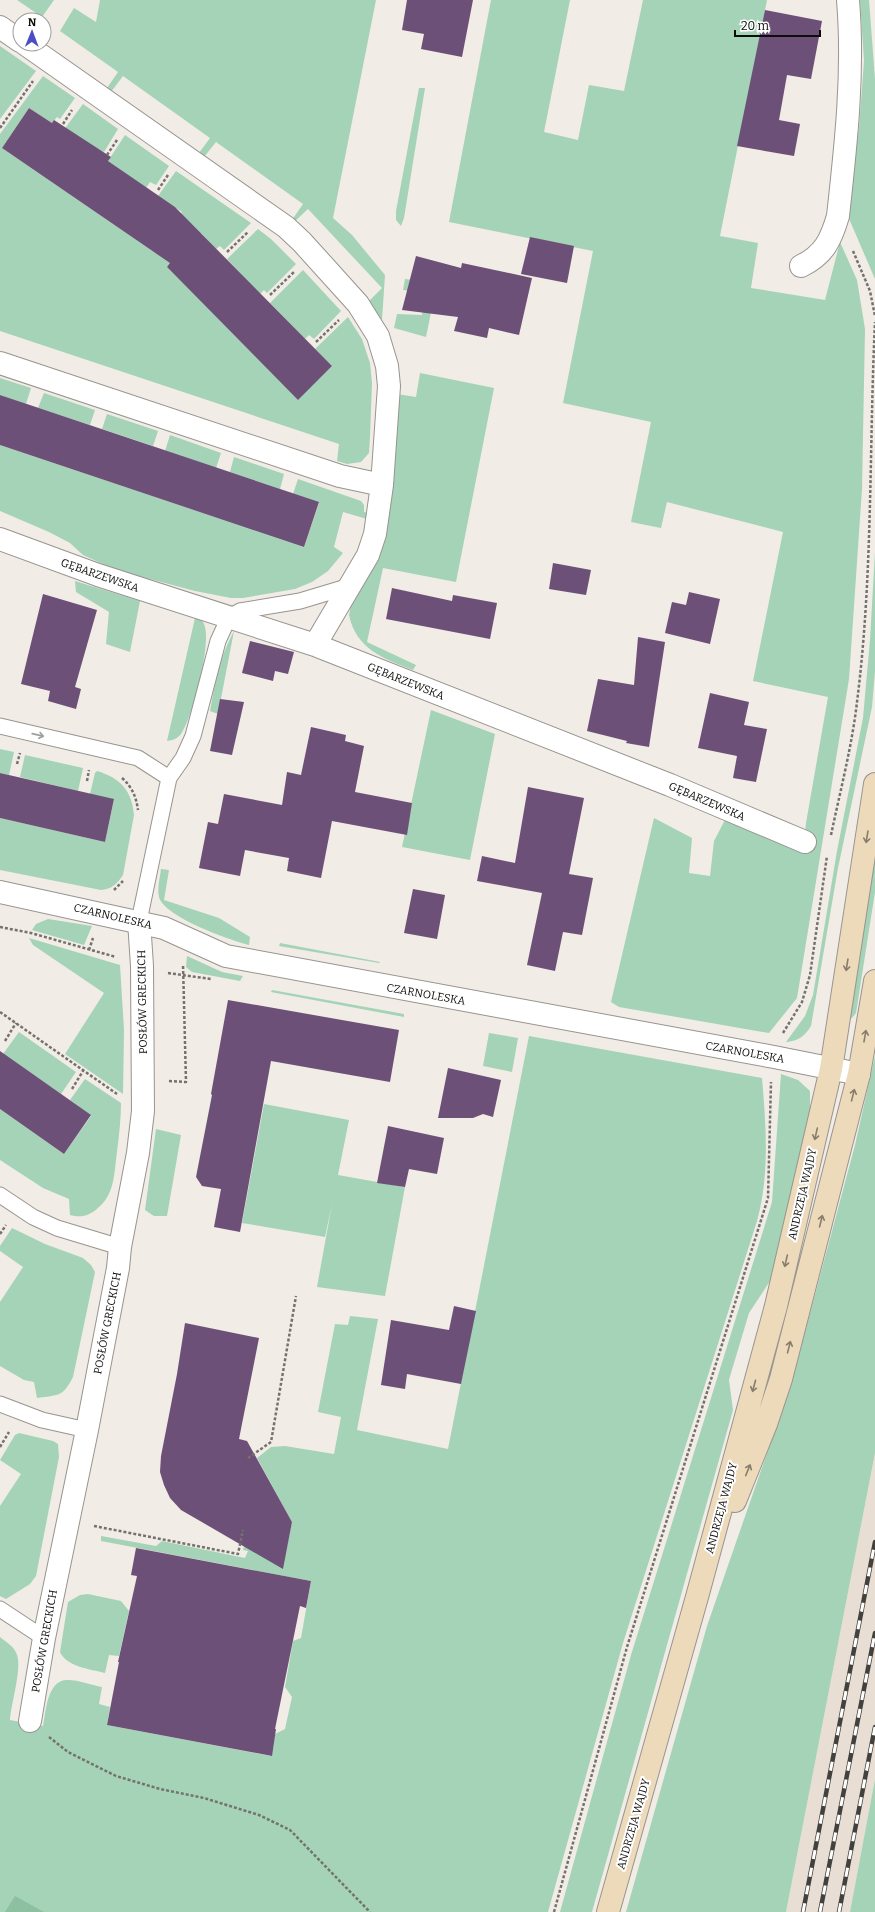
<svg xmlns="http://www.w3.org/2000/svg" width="875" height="1912" font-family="Bitter,serif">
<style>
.built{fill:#e8ded3}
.green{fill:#a4d3b7}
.forest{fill:#8cc0a1}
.building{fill:#6d5077}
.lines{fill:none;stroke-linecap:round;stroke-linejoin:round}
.service-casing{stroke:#98948f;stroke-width:17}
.minor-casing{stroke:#98948f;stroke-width:24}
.tertiary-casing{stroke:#98948f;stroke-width:24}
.secondary-casing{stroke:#98948f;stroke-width:24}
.path{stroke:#74716e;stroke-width:2.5;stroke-dasharray:3 2;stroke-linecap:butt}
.service{stroke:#fff;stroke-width:15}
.minor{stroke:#fff;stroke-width:22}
.tertiary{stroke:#fff;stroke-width:22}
.secondary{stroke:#eddaba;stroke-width:22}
.rail-casing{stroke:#43413e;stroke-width:4.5}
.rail{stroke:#fff;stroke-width:3;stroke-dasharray:9;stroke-linecap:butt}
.oneway{stroke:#9e9e9d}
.oneway2{stroke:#887d6b}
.labels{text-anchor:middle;stroke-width:4;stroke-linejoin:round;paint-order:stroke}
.street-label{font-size:11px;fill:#0d0c0a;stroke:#fff}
</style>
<rect width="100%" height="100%" fill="#f1ece6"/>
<path class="built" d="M875 1453V1779L850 1912H786Z"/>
<path class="green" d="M17 0H54L42 17Z
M100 0H376L333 218 352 235 385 275 382 320 368 302 382 288 308 209 294 222 292 220 303 204 216 142 204 157 199 153 210 138 123 76 111 92 107 88 118 72 60 31 74 8 96 22Z
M491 0H570L544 132 578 140 589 85 624 91 643 0H767L720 236 758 243 751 288 825 300 840 242 857 280 865 329 862 489 849 679 797 998 769 1033 619 1007 611 1002 654 818 692 838 689 873 710 876 714 841 726 818 803 853 806 823 828 697 753 681 783 532 667 502 661 528 631 522 651 422 563 403 593 251 449 222Z
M860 0H869L875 79V279L847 214 859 128 864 61Z
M0 46 36 71 0 119Z
M43 76 75 98 60 119 57 117 52 123 29 108 2 148 154 252 182 212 158 196 176 171 251 223 224 250 220 246 216 249 201 233 167 267 298 399 332 366 315 349 348 317 362 339 370 363 372 383 370 436 369 453 361 462 347 464 337 461 339 444 0 331V134Z
M419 88H425L404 218 401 226 396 220V211Z
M83 104 118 129 104 152 63 131Z
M125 135 169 166 156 185 150 182 146 188 108 161Z
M258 229 271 239 296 264 267 293 264 290 260 294 227 259Z
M303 270 341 311 314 339 309 335 305 339 270 303Z
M405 279 437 283 426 337 394 328 397 314 422 315 424 293 403 290Z
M420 373 494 388 456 582 383 568 367 642 416 665 413 670C384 659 356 649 349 615L397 394 416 397Z
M0 378 31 388 26 404 0 395Z
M44 393 95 410 90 425 38 408Z
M107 414 158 431 153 446 102 429Z
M170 435 221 453 216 468 165 451Z
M0 445 304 547 319 503 293 494 298 479 361 501 364 505V512L370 513 367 519 343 512 334 547 343 553 328 571 312 582 295 589 243 598H231L195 591 116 570 83 555 70 543 49 532 0 511Z
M234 457 284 474 280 489 230 472Z
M875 552V671L872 707 838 868 811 1026C805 1036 798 1041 786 1042L805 1016 813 995 837 851 863 718 870 640Z
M75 581 140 601 130 652 106 644 109 612 76 592Z
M195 618C199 618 201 619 203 622 214 638 192 719 181 734 177 739 173 740 167 741Z
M234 631 218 714 210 711C215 683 220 656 234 631Z
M431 710 495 734 470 860 402 847Z
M0 749 14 752 9 775 0 773Z
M25 755 83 768 78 791 20 777Z
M97 771C120 778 132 790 134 815L123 875C117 884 112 889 101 890L0 870V818L105 842 114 800 90 794 95 773Z
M875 856V892L856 1013 852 1018 849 1019 871 858Z
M161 869 169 870 164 900 219 918 250 937 249 945C230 940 164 917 159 897 157 889 160 877 161 869Z
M48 919 92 926 84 945 32 930 36 924Z
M29 938 120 965 124 1030 123 1094 65 1054 104 993 33 945Z
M280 943 380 962 379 963 279 946Z
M187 956 222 972 243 976 240 981 192 972 186 967Z
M272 990 404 1014V1017L271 992Z
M19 1032 76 1072 61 1094 3 1054Z
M489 1033 518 1038 512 1072 483 1066Z
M529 1036 762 1078C766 1126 770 1174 757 1221L623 1643 548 1912H0V1637C6 1642 15 1647 17 1655 22 1669 11 1704 10 1720L43 1726C46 1712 47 1679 68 1680 79 1680 91 1685 102 1687L99 1704 110 1707 107 1725 271 1756 275 1734 285 1729 292 1697 285 1687 293 1641 301 1638 311 1581 101 1541V1536L156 1546 162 1541 245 1558 248 1551 243 1550 246 1539 287 1546 292 1522 257 1458 271 1447 285 1446 334 1454 341 1417 318 1412 335 1324 348 1325 350 1316 378 1319 357 1430 448 1449Z
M875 1056V1453L786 1912H626L707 1626 792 1381 855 1145Z
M781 1074 798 1080 810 1091V1109L790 1204 770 1281 749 1313 731 1373 729 1380 733 1410 592 1912H560L631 1655 772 1202Z
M85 1079 121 1103C121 1119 119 1135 117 1152 114 1173 115 1194 98 1208 89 1216 81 1218 70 1215L69 1199 43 1188 0 1160V1109L64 1154 91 1116 70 1100Z
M264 1104 349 1120 338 1175 405 1187 385 1296 317 1287 332 1204 325 1237 242 1223Z
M156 1129 181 1135 167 1216H154L145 1210Z
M12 1228 45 1244 83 1258 91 1265 95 1272 73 1377C63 1397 58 1395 37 1398L34 1382 24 1380 0 1366V1302L23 1267 0 1251V1246Z
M19 1433 53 1441 58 1444 59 1457 36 1576 30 1584 6 1599 0 1596V1506L21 1474 0 1460 15 1435Z
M88 1594 121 1601 129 1611 119 1656 109 1655 105 1673C90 1669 67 1667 60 1652L68 1602 80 1595Z
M875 1779V1912H850Z"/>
<path class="forest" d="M15 1896 44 1912H5Z"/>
<path class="building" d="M407 0H473L462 57 421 49 424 34 402 30Z
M765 10 822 21 811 79 787 75 779 120 800 124 794 156 737 146Z
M29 108 52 123 54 120 111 157 108 161 175 207 332 366 298 400 167 267 170 263 2 148Z
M530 237 574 246 567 283 521 274Z
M416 256 461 268 462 263 532 278 519 335 489 328 487 338 454 331 458 317 402 310Z
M0 395 319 502 304 547 0 445Z
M553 563 591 570 586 595 549 589Z
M392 588 452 601 453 595 497 603 490 639 386 619Z
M689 592 720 599 710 644 665 633 672 602 686 605Z
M43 594 97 610 75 687 81 689 76 709 48 701 50 691 21 684Z
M638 637 665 642 649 747 626 743 627 741 587 731 598 679 634 685Z
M250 641 294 652 288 674 275 671 273 681 242 673Z
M710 693 749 702 744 725 767 729 756 782 733 778 737 756 698 748Z
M220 699 244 702 232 755 210 751Z
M311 727 346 735 345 741 364 746 355 792 412 803 407 835 332 821 321 878 287 871 289 858 245 850 240 876 199 868 208 822 218 824 224 794 282 805 287 772 301 775Z
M0 773 114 799 105 842 0 818Z
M528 787 584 798 569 874 593 878 582 935 563 932 555 971 527 965 542 893 477 881 482 856 515 863Z
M413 889 445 895 437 939 404 933Z
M228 1000 399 1030 390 1082 271 1061 240 1232 214 1227 221 1189 202 1186 196 1177 212 1095 211 1094Z
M0 1051 91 1115 64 1154 0 1109Z
M448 1068 501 1080 493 1117 483 1114 473 1118H438Z
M388 1126 444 1138 437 1174 409 1169 405 1187 377 1183Z
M454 1306 476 1311 461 1384 407 1374 405 1389 381 1385 391 1320 449 1330Z
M185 1323 259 1338 239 1439 247 1441 292 1522 283 1569 181 1510 170 1498 164 1485 160 1472 161 1456 177 1374Z
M136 1548 311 1581 306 1608 300 1606 275 1729H276L272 1756 107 1725 119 1662H118L137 1576 131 1575Z"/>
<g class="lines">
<g class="service-casing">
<path id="service" d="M0 726 138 758 169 778
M139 921 169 778 183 758 193 736 218 641 229 617 240 611 300 601 350 586
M0 1195 33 1217 57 1228 120 1247
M0 1404 42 1420 87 1430
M0 1609 44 1638"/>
</g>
<g class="minor-casing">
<path id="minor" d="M0 27 20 41
M25 44 286 227 302 242 358 304 378 336 387 366 389 386 382 485 375 534 368 555 315 645
M801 266C824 255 831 240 838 216 846 144 854 72 848 0
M0 363 340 476 382 485
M0 539 98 575 315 645 670 785 805 842
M30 1721 44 1638 87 1430 118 1268 120 1247 138 1153 143 1111 142 966 139 921"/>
</g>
<g class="tertiary-casing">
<path id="tertiary" d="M0 892 164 928 226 956 774 1057 859 1074"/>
</g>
<g class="secondary-casing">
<path id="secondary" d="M735 1501 766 1424 781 1379 859 1074 875 981
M608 1912 697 1597 776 1306 831 1069 875 784"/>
</g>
<path class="path" d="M63 124 72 110
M0 128 33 81
M107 155 117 140
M158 190 168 175
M853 251 870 291 875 316
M227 252 248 232
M270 295 294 272
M316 342 339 320
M17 764 20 753
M122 778C132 787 136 796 138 810
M87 781 89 770
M831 835C840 792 852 746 857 702 873 576 869 449 875 322
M114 890 123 881
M0 927 31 933 116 957
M89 950 93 938
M168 973 211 979
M0 1012 117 1094
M783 1033 802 1002 810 975 827 856
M5 1041 16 1023
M169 1081 186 1082 183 964
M72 1089 83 1071
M0 1234 6 1225
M0 1447 9 1432
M248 1458 271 1442 296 1296
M94 1526 238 1554 243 1530
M49 1737 68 1752 116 1776 160 1789 204 1798 259 1815 290 1830 370 1912
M554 1912 627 1647 768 1198 771 1082"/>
<use href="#service" class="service"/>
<use href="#minor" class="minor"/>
<use href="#tertiary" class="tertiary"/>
<use href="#secondary" class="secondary"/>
<g class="rail-casing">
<path id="rail" d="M803 1912 875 1542
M820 1912 875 1633
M839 1912 875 1727"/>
</g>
<use href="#rail" class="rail"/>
</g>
<defs><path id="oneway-shaft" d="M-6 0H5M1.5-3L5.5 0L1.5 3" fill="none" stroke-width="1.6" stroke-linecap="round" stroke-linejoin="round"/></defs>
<use class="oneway" href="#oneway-shaft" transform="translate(38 735) rotate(13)"/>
<g class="oneway2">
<use href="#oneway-shaft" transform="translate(867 837) rotate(99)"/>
<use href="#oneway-shaft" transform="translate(847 965) rotate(99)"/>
<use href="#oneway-shaft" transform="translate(865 1036) rotate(-80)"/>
<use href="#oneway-shaft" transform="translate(853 1095) rotate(-76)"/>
<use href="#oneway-shaft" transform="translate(816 1134) rotate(103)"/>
<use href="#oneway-shaft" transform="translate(821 1221) rotate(-76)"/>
<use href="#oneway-shaft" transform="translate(786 1261) rotate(103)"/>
<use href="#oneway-shaft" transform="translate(789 1347) rotate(-76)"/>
<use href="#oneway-shaft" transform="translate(754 1386) rotate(105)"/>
<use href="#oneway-shaft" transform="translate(748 1470) rotate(-68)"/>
</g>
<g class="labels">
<g class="street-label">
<text transform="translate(100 575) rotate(19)" y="4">GĘBARZEWSKA</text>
<text transform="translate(406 681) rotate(22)" y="4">GĘBARZEWSKA</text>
<text transform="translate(707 801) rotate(23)" y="4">GĘBARZEWSKA</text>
<text transform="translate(113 916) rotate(13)" y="4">CZARNOLESKA</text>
<text transform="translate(426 994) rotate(10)" y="4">CZARNOLESKA</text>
<text transform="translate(142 1002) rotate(-91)" y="4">POSŁÓW GRECKICH</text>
<text transform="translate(745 1052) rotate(10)" y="4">CZARNOLESKA</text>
<text transform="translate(802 1194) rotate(-77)" y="4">ANDRZEJA WAJDY</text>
<text transform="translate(107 1323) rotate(-79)" y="4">POSŁÓW GRECKICH</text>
<text transform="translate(721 1508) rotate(-75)" y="4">ANDRZEJA WAJDY</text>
<text transform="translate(44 1641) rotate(-80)" y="4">POSŁÓW GRECKICH</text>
<text transform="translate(633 1824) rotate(-74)" y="4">ANDRZEJA WAJDY</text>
</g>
</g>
<g transform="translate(32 32) rotate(1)"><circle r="19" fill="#ffffff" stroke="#9e9e9d"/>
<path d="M0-3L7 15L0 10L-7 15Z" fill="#4b4ec4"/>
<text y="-6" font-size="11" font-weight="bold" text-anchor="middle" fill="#0d0c0a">N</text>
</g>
<path d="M735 30v6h85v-6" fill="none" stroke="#0d0c0a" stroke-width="2"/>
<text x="741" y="30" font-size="12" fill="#0d0c0a" stroke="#ffffff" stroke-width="3" paint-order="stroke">20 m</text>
</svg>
